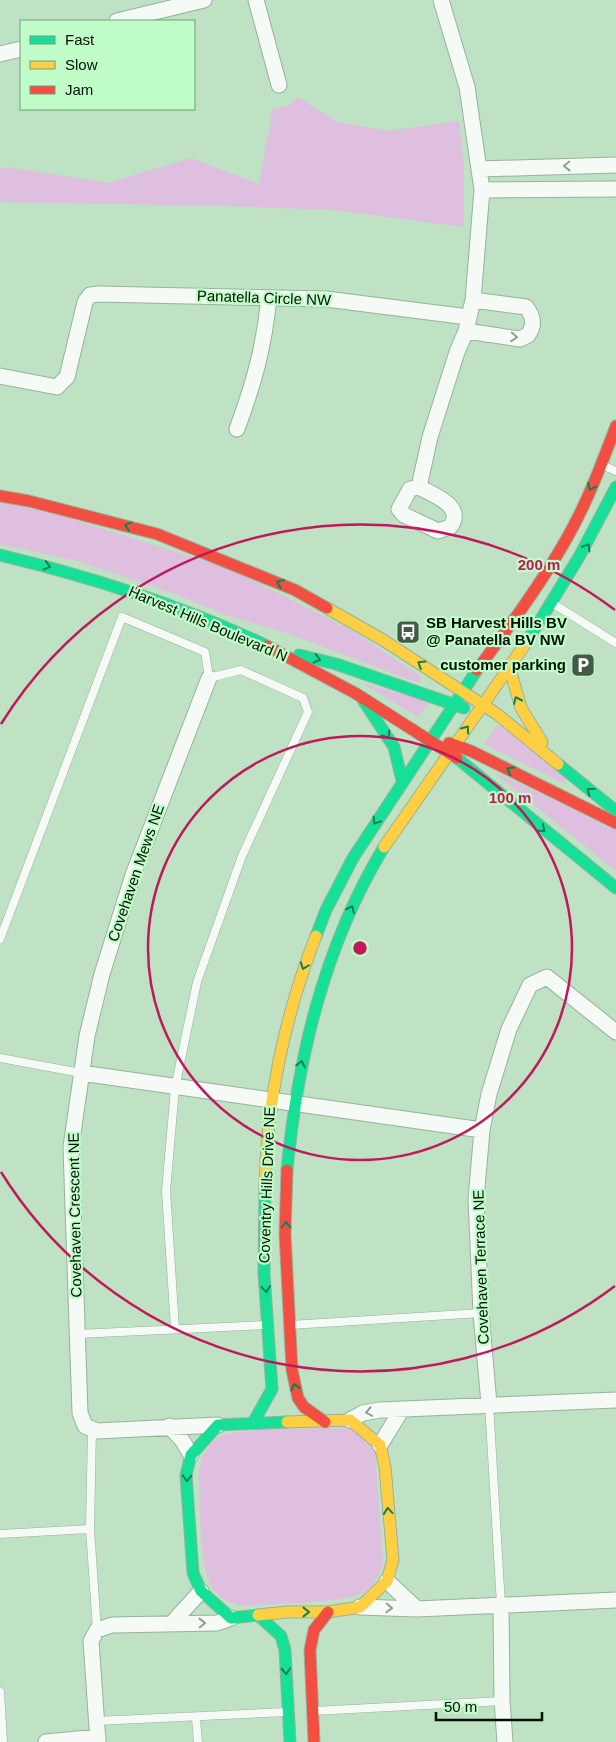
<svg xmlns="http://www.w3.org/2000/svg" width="616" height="1742" font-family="Helvetica,sans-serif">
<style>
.green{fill:#dfbfe0}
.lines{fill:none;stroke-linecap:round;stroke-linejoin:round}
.lane-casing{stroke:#98b29c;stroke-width:9}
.street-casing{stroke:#98b29c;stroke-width:17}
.fast-casing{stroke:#98b29c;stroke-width:13}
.slow-casing{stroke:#98b29c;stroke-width:13}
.jam-casing{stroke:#98b29c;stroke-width:13}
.lane{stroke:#f5faf6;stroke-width:8}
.street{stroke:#f5faf6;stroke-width:15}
.fast{stroke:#16e098;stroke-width:11}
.slow{stroke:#ffcf43;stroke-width:11}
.jam{stroke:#f24e42;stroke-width:11}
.oneway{stroke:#939d94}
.oneway2{stroke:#0c8354}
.ring{fill:none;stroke:#c2185b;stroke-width:2.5}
.labels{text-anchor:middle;stroke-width:4.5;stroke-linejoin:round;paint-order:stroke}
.street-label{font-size:15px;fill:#001102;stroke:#bffcc7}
.poi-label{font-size:15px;font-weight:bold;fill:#001102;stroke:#bffcc7;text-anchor:start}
.centre{fill:#c2185b;stroke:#bffcc7;stroke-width:2.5}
.ring-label{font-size:15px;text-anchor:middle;font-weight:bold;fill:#c2185b;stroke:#bffcc7;stroke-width:4.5;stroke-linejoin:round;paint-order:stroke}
</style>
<rect width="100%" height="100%" fill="#bfe1c4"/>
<path class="green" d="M298 97 337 122 387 131 459 121 464 166V227L334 210 226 206 0 202V169L8 167 108 183 191 158 259 184 273 108 288 106Z
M0 502 59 515 230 569 353 631 422 677 419 683 289 634 223 614 175 594 77 561 0 544Z
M362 683 431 702 418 717Z
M498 724 566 778 563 783 484 744Z
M493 772 616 828V871Z
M351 1428 375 1451 383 1561C381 1573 374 1586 363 1593 348 1603 263 1604 240 1606 230 1602 220 1599 214 1590 198 1571 200 1498 199 1471 201 1458 206 1445 217 1438 238 1426 323 1429 351 1428Z"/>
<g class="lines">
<g class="lane-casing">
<path id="lane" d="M602 465 616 471
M552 603 616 643
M0 939 122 617 205 652 209 678 241 670 303 698 308 712 242 856 197 982 175 1088 166 1191 175 1328
M0 1058 81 1073
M290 1325 481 1313
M78 1334 266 1325
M489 1404 501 1605
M92 1429 90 1529 97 1630
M0 1534 90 1529
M0 1692 3 1742
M314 1711 502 1701
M196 1718 198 1742
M96 1721 286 1712"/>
</g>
<g class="street-casing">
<path id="street" d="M256 0 279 85
M117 21 204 0
M0 54 21 49
M480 169 616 165
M482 190 616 189
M466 331 520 339 528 335C535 325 534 317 526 307L473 300
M0 376 57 387 67 377 85 302 90 295 99 294 326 299 468 317
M237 429C254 383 264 347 269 298
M419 487 430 437 457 352 466 331 473 300 482 190 467 87 441 0
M419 487C433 495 466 506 450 527L438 531 404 515 399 509 410 489Z
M209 678 133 875 102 974 87 1036 71 1147 80 1413 85 1426 97 1431 218 1425
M81 1073 482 1130
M489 1404 481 1313 476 1199 482 1130 489 1094 509 1029 530 985 547 977 616 1032
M350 1420 363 1413 380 1410 616 1400
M169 1426 182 1440 191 1455
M380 1445 401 1411
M387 1581 417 1609
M501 1605 502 1701 505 1742
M360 1607 417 1609 616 1600
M172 1623 201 1591
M46 1742 98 1737
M98 1742 91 1641 97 1630 112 1625 217 1623 231 1618"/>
</g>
<g class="fast-casing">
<path id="fast" d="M0 555C92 577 181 605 267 646
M528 640 579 557 616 487
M299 655 336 664 464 708
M363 700 394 747 402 780
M457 758 616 888
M558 764 616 811
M316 936 326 910 353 858 477 670
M287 1170C298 1057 324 946 384 847
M287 1422 218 1425 191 1455 186 1475 193 1573 201 1591 231 1618 258 1615 281 1636 285 1650 290 1742
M253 1423 272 1389 264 1273 265 1188"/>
</g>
<g class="slow-casing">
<path id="slow" d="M327 608 383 640 497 714 558 764
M510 669 521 708 542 742
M384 847 528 640
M265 1188C266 1103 285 1015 316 936
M258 1615 287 1612H328L360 1607 387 1581 393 1560 385 1467 380 1445 350 1420 287 1422"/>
</g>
<g class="jam-casing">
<path id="jam" d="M0 496 29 501 157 534 295 590 327 608
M267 646 355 693 457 758
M477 670C509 627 541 584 567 538 587 503 602 463 616 426
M449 743 471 751 616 823
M287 1170 285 1234 292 1370 298 1398 304 1407 325 1422
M314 1742 310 1650 314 1630 328 1612"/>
</g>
<use href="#lane" class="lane"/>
<use href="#street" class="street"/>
<use href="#fast" class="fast"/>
<use href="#slow" class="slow"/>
<use href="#jam" class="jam"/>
</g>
<defs><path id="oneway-chevron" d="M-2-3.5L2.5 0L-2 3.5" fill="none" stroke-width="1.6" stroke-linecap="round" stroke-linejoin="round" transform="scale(1.25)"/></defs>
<g class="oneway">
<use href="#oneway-chevron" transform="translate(567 166) rotate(179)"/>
<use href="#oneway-chevron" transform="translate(514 337) rotate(4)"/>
<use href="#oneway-chevron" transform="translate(369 1412) rotate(169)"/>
<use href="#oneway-chevron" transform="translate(389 1608) rotate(2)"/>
<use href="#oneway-chevron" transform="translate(202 1623) rotate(-1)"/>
</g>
<g class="oneway2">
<use href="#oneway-chevron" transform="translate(591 487) rotate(115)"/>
<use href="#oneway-chevron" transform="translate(128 526) rotate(-165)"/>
<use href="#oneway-chevron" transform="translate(587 547) rotate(-58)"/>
<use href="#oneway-chevron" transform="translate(47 566) rotate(15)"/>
<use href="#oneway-chevron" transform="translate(280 583) rotate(-157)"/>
<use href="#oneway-chevron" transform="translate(317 659) rotate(14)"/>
<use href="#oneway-chevron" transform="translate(421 664) rotate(-148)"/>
<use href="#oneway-chevron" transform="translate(517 700) rotate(-114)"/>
<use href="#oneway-chevron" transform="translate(466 729) rotate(-55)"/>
<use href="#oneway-chevron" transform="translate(387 735) rotate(56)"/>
<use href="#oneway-chevron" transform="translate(510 770) rotate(-154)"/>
<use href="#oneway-chevron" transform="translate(590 791) rotate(-142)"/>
<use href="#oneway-chevron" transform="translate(376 821) rotate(122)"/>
<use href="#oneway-chevron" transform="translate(542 829) rotate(39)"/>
<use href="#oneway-chevron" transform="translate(351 909) rotate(-64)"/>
<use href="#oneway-chevron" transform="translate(304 966) rotate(111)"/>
<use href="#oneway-chevron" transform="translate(301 1064) rotate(-79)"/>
<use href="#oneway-chevron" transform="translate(286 1225) rotate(-90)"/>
<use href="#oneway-chevron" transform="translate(266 1289) rotate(84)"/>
<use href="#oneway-chevron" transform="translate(295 1387) rotate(-104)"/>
<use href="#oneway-chevron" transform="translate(187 1478) rotate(92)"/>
<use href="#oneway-chevron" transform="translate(388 1511) rotate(-95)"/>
<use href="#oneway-chevron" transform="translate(306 1612)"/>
<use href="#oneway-chevron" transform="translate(286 1671) rotate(87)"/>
</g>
<g class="ring">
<circle cx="360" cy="948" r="212"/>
<path d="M615 1286A423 423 0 0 1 1 1172M1 724A423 423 0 0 1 615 610"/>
</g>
<defs>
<g id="bus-square" transform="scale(1.25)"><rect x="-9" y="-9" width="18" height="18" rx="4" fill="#435a46" stroke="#bffcc7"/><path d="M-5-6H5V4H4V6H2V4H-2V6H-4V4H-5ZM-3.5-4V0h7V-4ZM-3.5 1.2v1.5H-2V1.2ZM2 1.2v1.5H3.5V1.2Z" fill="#fff"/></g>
<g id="parking-square" transform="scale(1.25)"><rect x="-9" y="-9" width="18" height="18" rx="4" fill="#435a46" stroke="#bffcc7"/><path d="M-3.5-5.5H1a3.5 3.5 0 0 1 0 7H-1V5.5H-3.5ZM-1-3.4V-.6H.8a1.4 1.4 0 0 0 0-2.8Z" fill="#fff"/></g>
</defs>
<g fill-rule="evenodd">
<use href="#bus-square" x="408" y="632"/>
<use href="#parking-square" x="583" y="665"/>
</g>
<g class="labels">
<g class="street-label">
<text transform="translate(264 298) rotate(2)" y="5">Panatella Circle NW</text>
<text transform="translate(208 624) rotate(23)" y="5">Harvest Hills Boulevard N</text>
<text transform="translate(136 873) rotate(-71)" y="5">Covehaven Mews NE</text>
<text transform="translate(267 1185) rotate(-88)" y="5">Coventry Hills Drive NE</text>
<text transform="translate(75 1215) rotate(-91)" y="5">Covehaven Crescent NE</text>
<text transform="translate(481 1267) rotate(-92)" y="5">Covehaven Terrace NE</text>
</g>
<g class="poi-label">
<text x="426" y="628">SB Harvest Hills BV<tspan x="426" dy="17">@ Panatella BV NW</tspan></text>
<text x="566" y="670" text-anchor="end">customer parking</text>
</g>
</g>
<circle cx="360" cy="948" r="8" class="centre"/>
<g class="ring-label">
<text x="539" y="570">200 m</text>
<text x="510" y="803">100 m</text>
</g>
<rect x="20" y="20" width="175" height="90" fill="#bffcc7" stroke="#739e78"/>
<rect x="30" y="36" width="25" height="8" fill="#16e098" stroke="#739e78"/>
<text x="65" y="45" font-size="15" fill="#001102">Fast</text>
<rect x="30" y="61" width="25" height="8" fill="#ffcf43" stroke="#739e78"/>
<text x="65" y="70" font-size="15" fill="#001102">Slow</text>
<rect x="30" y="86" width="25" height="8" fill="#f24e42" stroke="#739e78"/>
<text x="65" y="95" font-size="15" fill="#001102">Jam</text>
<path d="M436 1712v8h106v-8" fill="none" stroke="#001102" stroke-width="2.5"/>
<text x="444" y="1712" font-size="15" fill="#001102" stroke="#bffcc7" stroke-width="4" paint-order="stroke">50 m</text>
</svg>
